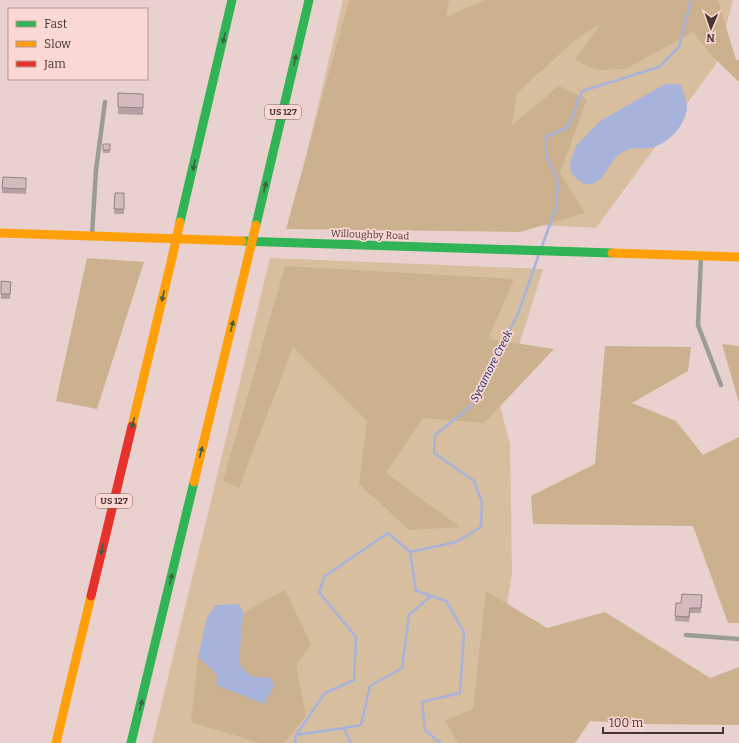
<svg xmlns="http://www.w3.org/2000/svg" width="739" height="743" font-family="Bitter,serif">
<style>
.green{fill:#d7be9e}
.forest{fill:#ccb18e}
.water{fill:#a7b3db}
.lines{fill:none;stroke-linecap:round;stroke-linejoin:round}
.stream{stroke:#a7b3db;stroke-width:2.5}
.lane{stroke:#9a9d96;stroke-width:4.5}
.fast{stroke:#30b455;stroke-width:9}
.slow{stroke:#ff9f0a;stroke-width:9}
.jam{stroke:#e5322d;stroke-width:9}
.slow-bridge{stroke:#ff9f0a;stroke-width:9}
.wall{fill:#b5a0a3}
.building{fill:#d3babd;stroke:#948284}
.oneway{fill:#3e613f}
.labels{text-anchor:middle;stroke-width:3.5;stroke-linejoin:round;paint-order:stroke}
.shield{fill:#fcd8d4;stroke:#7d6663;stroke-width:1}
.shield-label{font-size:9px;font-weight:bold;fill:#463533}
.street-label{font-size:10px;fill:#463533;stroke:#fcd8d4}
.water-label{font-size:11px;font-style:italic;fill:#0e2567;stroke:#fcd8d4}
</style>
<rect width="100%" height="100%" fill="#e9d1cf"/>
<path class="green" d="M343 0H733L716 64 596 228 293 212Z
M270 258 543 269 500 406 510 444 512 573 485 743H152Z"/>
<path class="forest" d="M349 0H449L446 17 485 0H718L736 60H739V82L712 56 693 32 626 69 596 70 575 60 600 24 575 40 517 93 512 125 559 86 587 99 560 173 585 213 520 232 286 229Z
M87 258 144 262 97 409 56 401Z
M285 266 514 279 488 339 554 349 484 423 423 418 386 473 460 527 409 530 359 484 367 421 293 347 239 488 223 481Z
M722 344 739 346V403Z
M605 346 691 347 688 371 632 403 676 421 703 455 739 437V623H728L693 526 533 524 531 496 595 464Z
M285 590 311 644 296 666 306 716 284 743H259L191 722 198 657 217 675 250 676 239 663 243 613Z
M486 591 547 628 605 612 710 678 739 667V725L644 724 590 721 575 743H458L445 721 473 709Z"/>
<path class="water" d="M665 84H680C683 92 687 99 687 108 685 127 667 145 649 148 635 150 635 144 620 154 608 162 607 180 591 184 584 187 576 178 571 173L570 164 576 146 600 121Z
M239 604 243 613 239 663 250 676 271 678 274 686 264 704 216 685 217 675 198 657 207 617 216 605Z"/>
<g class="lines">
<path class="stream" d="M542 246 556 208 558 181 547 158 546 137 568 127 582 91 659 67 679 47 691 0
M344 728 361 725 370 686 402 668 409 615 431 596
M296 735 325 693 354 680 356 637 319 592 325 576 388 533 410 552
M295 743 296 735 344 728 351 743
M440 743 425 730 422 702 460 693 464 632 446 601 416 591 410 552 456 542 481 527 482 502 474 481 434 453 435 435 470 407 518 314 539 254"/>
<path class="lane" d="M92 235 96 170 105 102
M701 257 698 325 721 385
M686 635 739 639"/>
<path class="fast" d="M180 222 232 0
M256 225 309 0
M242 241 612 253
M131 743 194 482"/>
<path class="slow" d="M0 233 242 241
M612 253 739 257
M132 426 172 258
M194 482 247 262
M56 743 91 596"/>
<path class="jam" d="M91 596 132 426"/>
<path class="slow-bridge" d="M172 258 180 222
M247 262 256 225"/>
</g>
<path class="wall" d="M118 93 143 94V115L118 114Z
M103 144H110V153H103Z
M26 178V194L2 193V188Z
M115 193H124V214H114Z
M1 281 11 282 10 299H1Z
M702 595 701 613H690L689 622 675 621V616L681 603Z"/>
<path class="building" d="M118 93 143 94V108L118 107Z
M103 144H110V150H103Z
M3 177 26 178V189L2 188Z
M115 193H124V209H114Z
M1 281 11 282 10 294H1Z
M682 594 702 595 701 608H690L689 617 675 616 676 603H681Z"/>
<defs><path id="oneway-solid" d="M-6-.8H1V-3.2L6.5 0L1 3.2V.8H-6Z"/></defs>
<g class="oneway">
<use href="#oneway-solid" transform="translate(224 38) rotate(103)"/>
<use href="#oneway-solid" transform="translate(295 60) rotate(-77)"/>
<use href="#oneway-solid" transform="translate(194 165) rotate(103)"/>
<use href="#oneway-solid" transform="translate(265 187) rotate(-77)"/>
<use href="#oneway-solid" transform="translate(163 296) rotate(103)"/>
<use href="#oneway-solid" transform="translate(232 326) rotate(-76)"/>
<use href="#oneway-solid" transform="translate(133 423) rotate(104)"/>
<use href="#oneway-solid" transform="translate(201 452) rotate(-76)"/>
<use href="#oneway-solid" transform="translate(102 549) rotate(103)"/>
<use href="#oneway-solid" transform="translate(171 579) rotate(-76)"/>
<use href="#oneway-solid" transform="translate(141 705) rotate(-76)"/>
</g>
<g class="labels">
<g class="shield">
<rect x="265" y="105" width="36" height="14" rx="3"/>
<rect x="96" y="494" width="36" height="14" rx="3"/>
</g>
<g class="shield-label">
<text x="283" y="115">US 127</text>
<text x="114" y="504">US 127</text>
</g>
<g class="street-label">
<text transform="translate(370 234) rotate(2)" y="4">Willoughby Road</text>
</g>
<g class="water-label">
<text transform="translate(491 366) rotate(-63)" y="4">Sycamore Creek</text>
</g>
</g>
<rect x="8" y="8" width="140" height="72" fill="#fcd8d4" stroke="#b39794"/>
<rect x="16" y="21" width="20" height="6" fill="#30b455" stroke="#b39794"/>
<text x="44" y="28" font-size="12" fill="#463533">Fast</text>
<rect x="16" y="41" width="20" height="6" fill="#ff9f0a" stroke="#b39794"/>
<text x="44" y="48" font-size="12" fill="#463533">Slow</text>
<rect x="16" y="61" width="20" height="6" fill="#e5322d" stroke="#b39794"/>
<text x="44" y="68" font-size="12" fill="#463533">Jam</text>
<g transform="translate(711 28) rotate(182)" stroke="#fcd8d4" stroke-width="3" paint-order="stroke">
<path d="M0-3L7 15L0 10L-7 15Z" fill="#463533"/>
<text y="-6" font-size="11" font-weight="bold" text-anchor="middle" fill="#463533">N</text>
</g>
<path d="M603 727v6h120v-6" fill="none" stroke="#463533" stroke-width="2"/>
<text x="609" y="727" font-size="12" fill="#463533" stroke="#fcd8d4" stroke-width="3" paint-order="stroke">100 m</text>
</svg>
